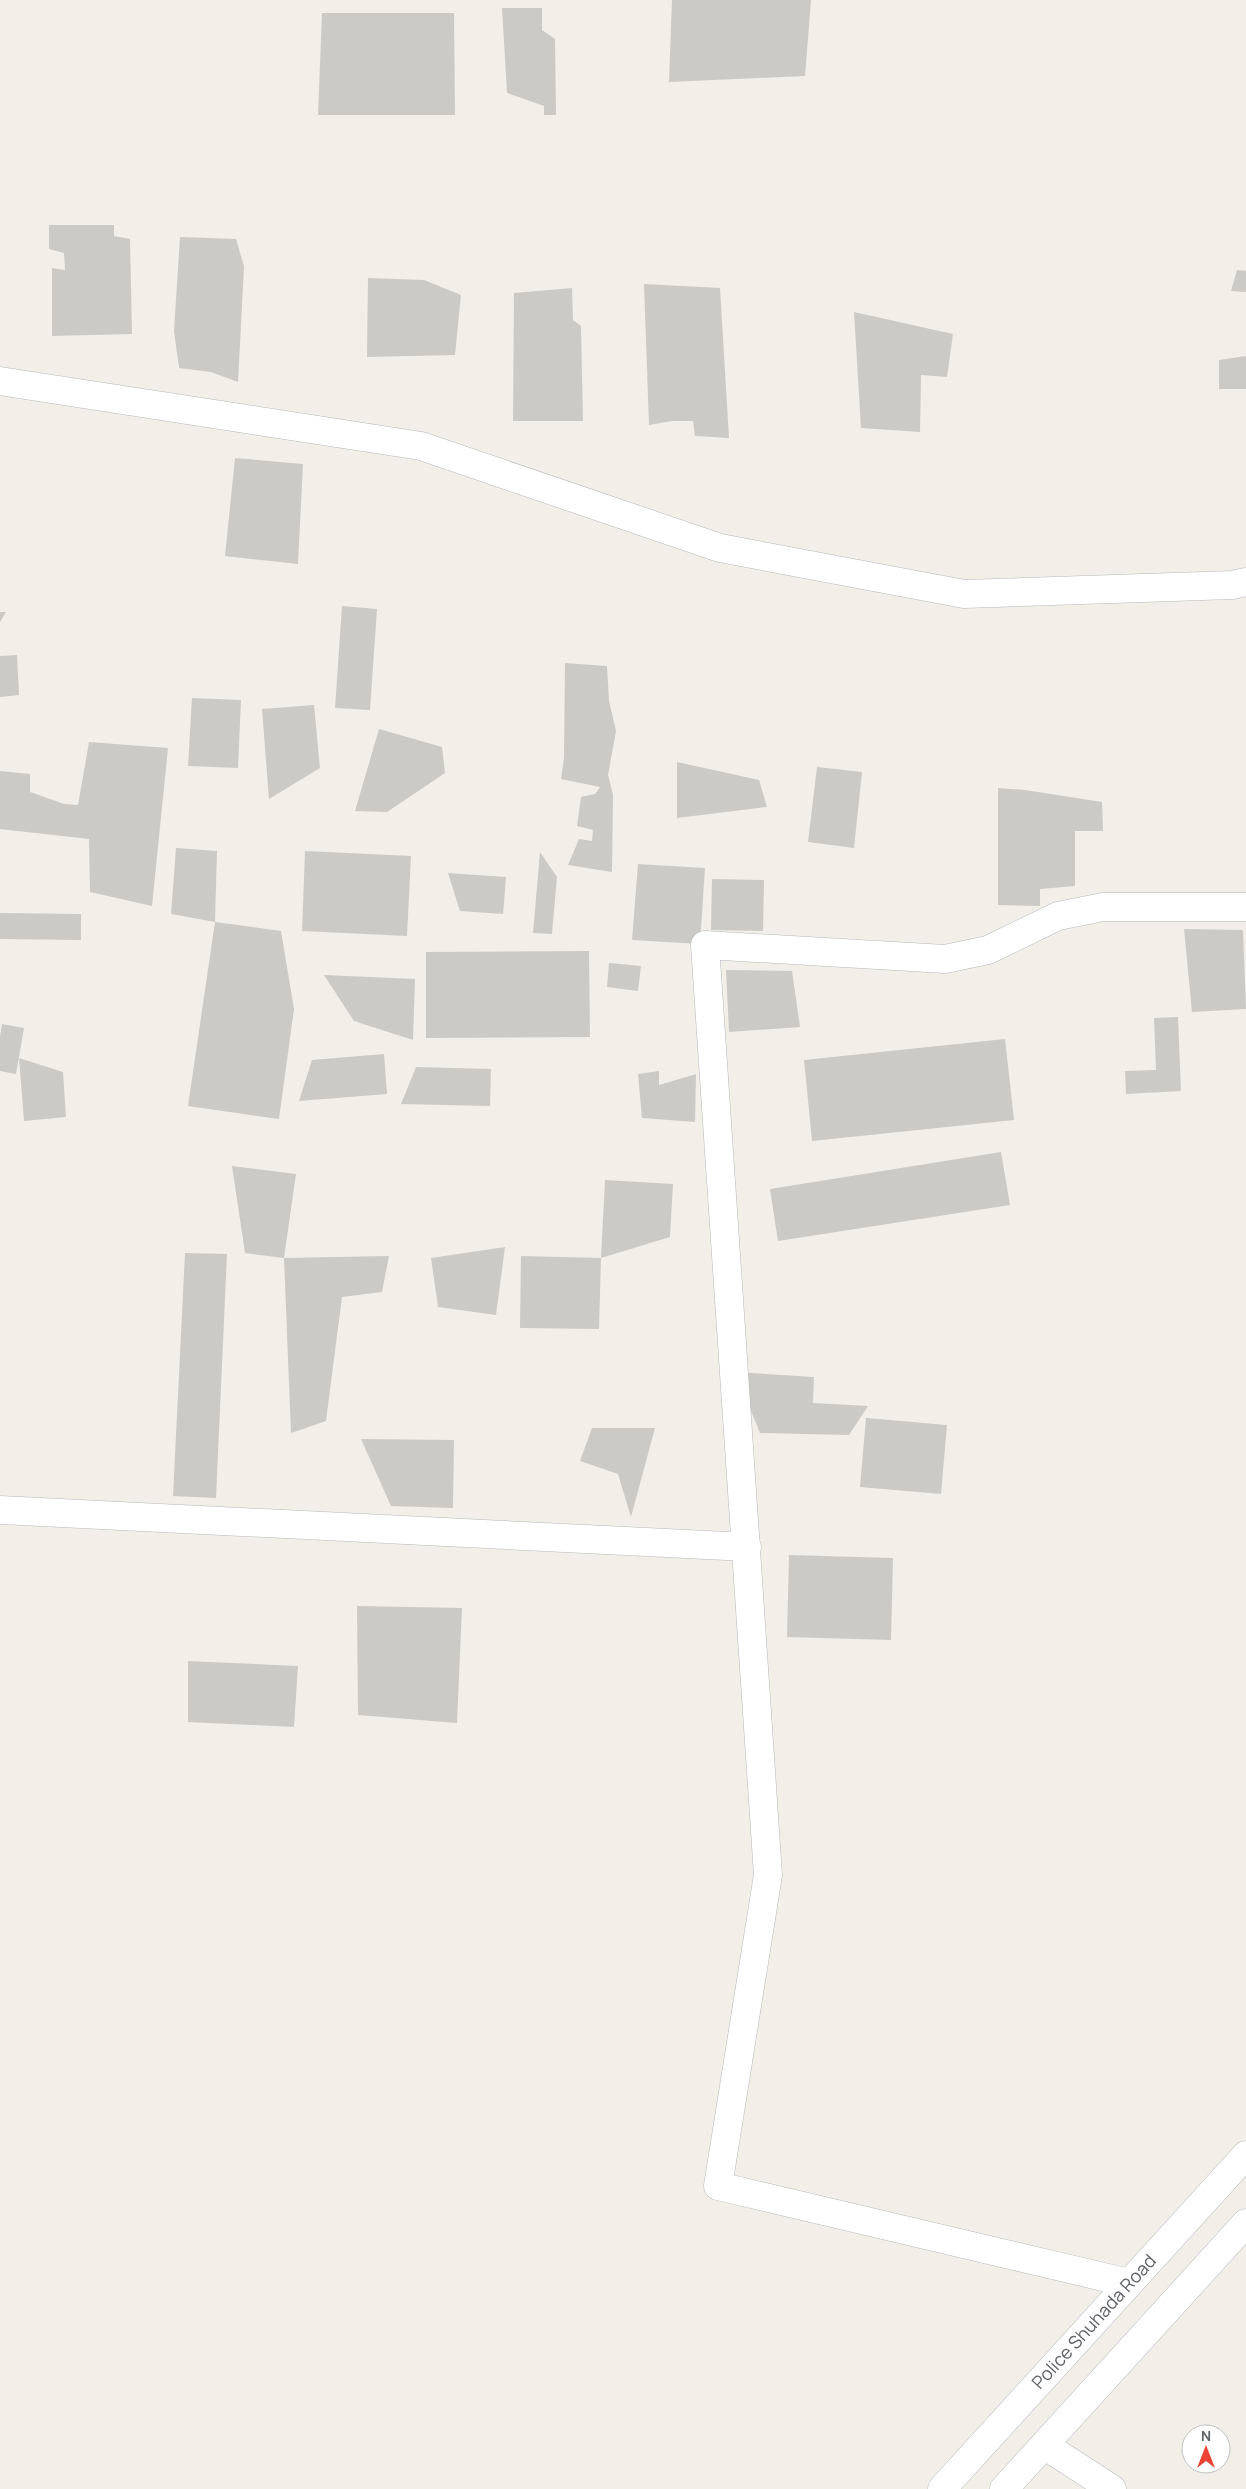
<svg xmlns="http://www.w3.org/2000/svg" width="1246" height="2489" font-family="Manrope,sans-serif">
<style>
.building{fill:#cccac5}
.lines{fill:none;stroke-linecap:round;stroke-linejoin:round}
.street-casing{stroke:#b5b8bc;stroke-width:29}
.secondary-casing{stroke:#b6babf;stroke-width:29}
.street{stroke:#fff;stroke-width:28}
.secondary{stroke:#fff;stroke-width:28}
.labels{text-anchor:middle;stroke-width:4;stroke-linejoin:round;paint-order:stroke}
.street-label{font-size:18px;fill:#5f6368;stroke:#fff}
</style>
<rect width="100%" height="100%" fill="#f1efe8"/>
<path class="building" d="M672 0H811L805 76 669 82Z
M502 8H542V30L555 39 556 115H544V106L507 93Z
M322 13H454L455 115H318Z
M49 225H114V236L130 239 132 334 52 336V268L65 270 64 253 49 249Z
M180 237 236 239 244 266 238 382 211 372 179 368 174 331Z
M1237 270 1246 271V292L1231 291Z
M368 278 424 280 461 295 455 355 367 357Z
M644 284 720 288 729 438 695 436 693 421H672L649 425Z
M572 288 573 320 581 326 583 421H513L514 293Z
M854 312 953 334 947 377 921 375 920 432 861 428Z
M1246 356V389H1219V360Z
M235 458 303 464 298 564 225 556Z
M342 606 377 609 370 710 335 708Z
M0 612H6L0 622Z
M17 655 19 695 0 697V656Z
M565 663 607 666 609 701 616 731 608 775 613 795 612 872 568 865 579 839 592 841 593 830 577 826 581 797 595 794 600 787 561 779 564 758Z
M192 698 241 700 238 768 188 766Z
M314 705 320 768 269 799 262 709Z
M379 729 442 747 445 773 387 812 355 811Z
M89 742 168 748 152 906 90 892 89 839 0 829V771L30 774V792L64 804 78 805Z
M677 762 759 780 767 807 677 818Z
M817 767 862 772 854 848 808 842Z
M998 788 1025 790 1102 802 1103 831H1075V886L1040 889V906L998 905Z
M176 848 217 851 215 922 171 914Z
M305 851 411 856 407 936 302 931Z
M540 852 557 877 552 934 533 933Z
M638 864 705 868 700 944 632 940Z
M448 873 506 877 503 914 460 911Z
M712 879 764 880 763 931 711 930Z
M0 913 81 914V940L0 939Z
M215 922 281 931 294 1009 279 1119 188 1106Z
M1184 929 1243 930 1246 1009 1192 1012Z
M589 951 590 1037 426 1038V952Z
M609 963 641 966 638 991 607 987Z
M726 970 792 971 800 1027 729 1032Z
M324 975 415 979 413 1040 354 1021Z
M1178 1017 1181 1091 1126 1094 1125 1071 1156 1070 1154 1018Z
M2 1024 24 1028 16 1074 0 1071V1037Z
M1005 1039 1014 1120 812 1141 804 1060Z
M384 1054 387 1094 299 1101 312 1060Z
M19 1058 63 1072 66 1117 24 1121Z
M416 1067 491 1069 490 1106 401 1104Z
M659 1071V1085L696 1074 695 1122 642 1118 638 1074Z
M1001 1152 1010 1205 778 1241 770 1189Z
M232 1166 296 1174 284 1258 245 1253Z
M605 1180 673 1184 670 1237 601 1258Z
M505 1247 496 1315 438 1307 431 1258Z
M185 1253 227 1254 216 1498 173 1496Z
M389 1256 382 1292 342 1297 326 1421 291 1433 284 1258Z
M521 1256 601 1258 599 1329 520 1328Z
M735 1372 814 1377 813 1403 868 1406 849 1435 760 1433Z
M866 1418 947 1425 941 1494 860 1487Z
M592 1428H655L631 1517 618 1474 580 1461Z
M361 1439 454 1440 453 1508 391 1506Z
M789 1555 893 1558 891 1640 787 1637Z
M357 1606 462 1608 457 1723 358 1715Z
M188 1661 298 1666 294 1727 188 1722Z"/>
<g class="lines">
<g class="street-casing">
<path id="street" d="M0 381 421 446 720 548 964 594 1232 585 1246 582
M0 1510 747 1547
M1129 2283 718 2186 768 1875 705 945 945 959 988 950 1058 916 1103 907H1246
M1044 2445 1112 2489"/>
</g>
<g class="secondary-casing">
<g id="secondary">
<path id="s1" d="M942 2489 1246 2155"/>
<path d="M1004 2489 1246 2223"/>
</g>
</g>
<use href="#street" class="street"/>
<use href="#secondary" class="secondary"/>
</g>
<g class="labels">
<g class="street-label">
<text dy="6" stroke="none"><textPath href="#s1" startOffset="226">Police Shuhada Road</textPath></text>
</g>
</g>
<g transform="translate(1206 2449)"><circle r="24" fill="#ffffff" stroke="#bfc1c3"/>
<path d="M0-4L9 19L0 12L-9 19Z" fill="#ea4335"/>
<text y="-8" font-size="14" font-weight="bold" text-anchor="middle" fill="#5f6368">N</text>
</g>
</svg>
